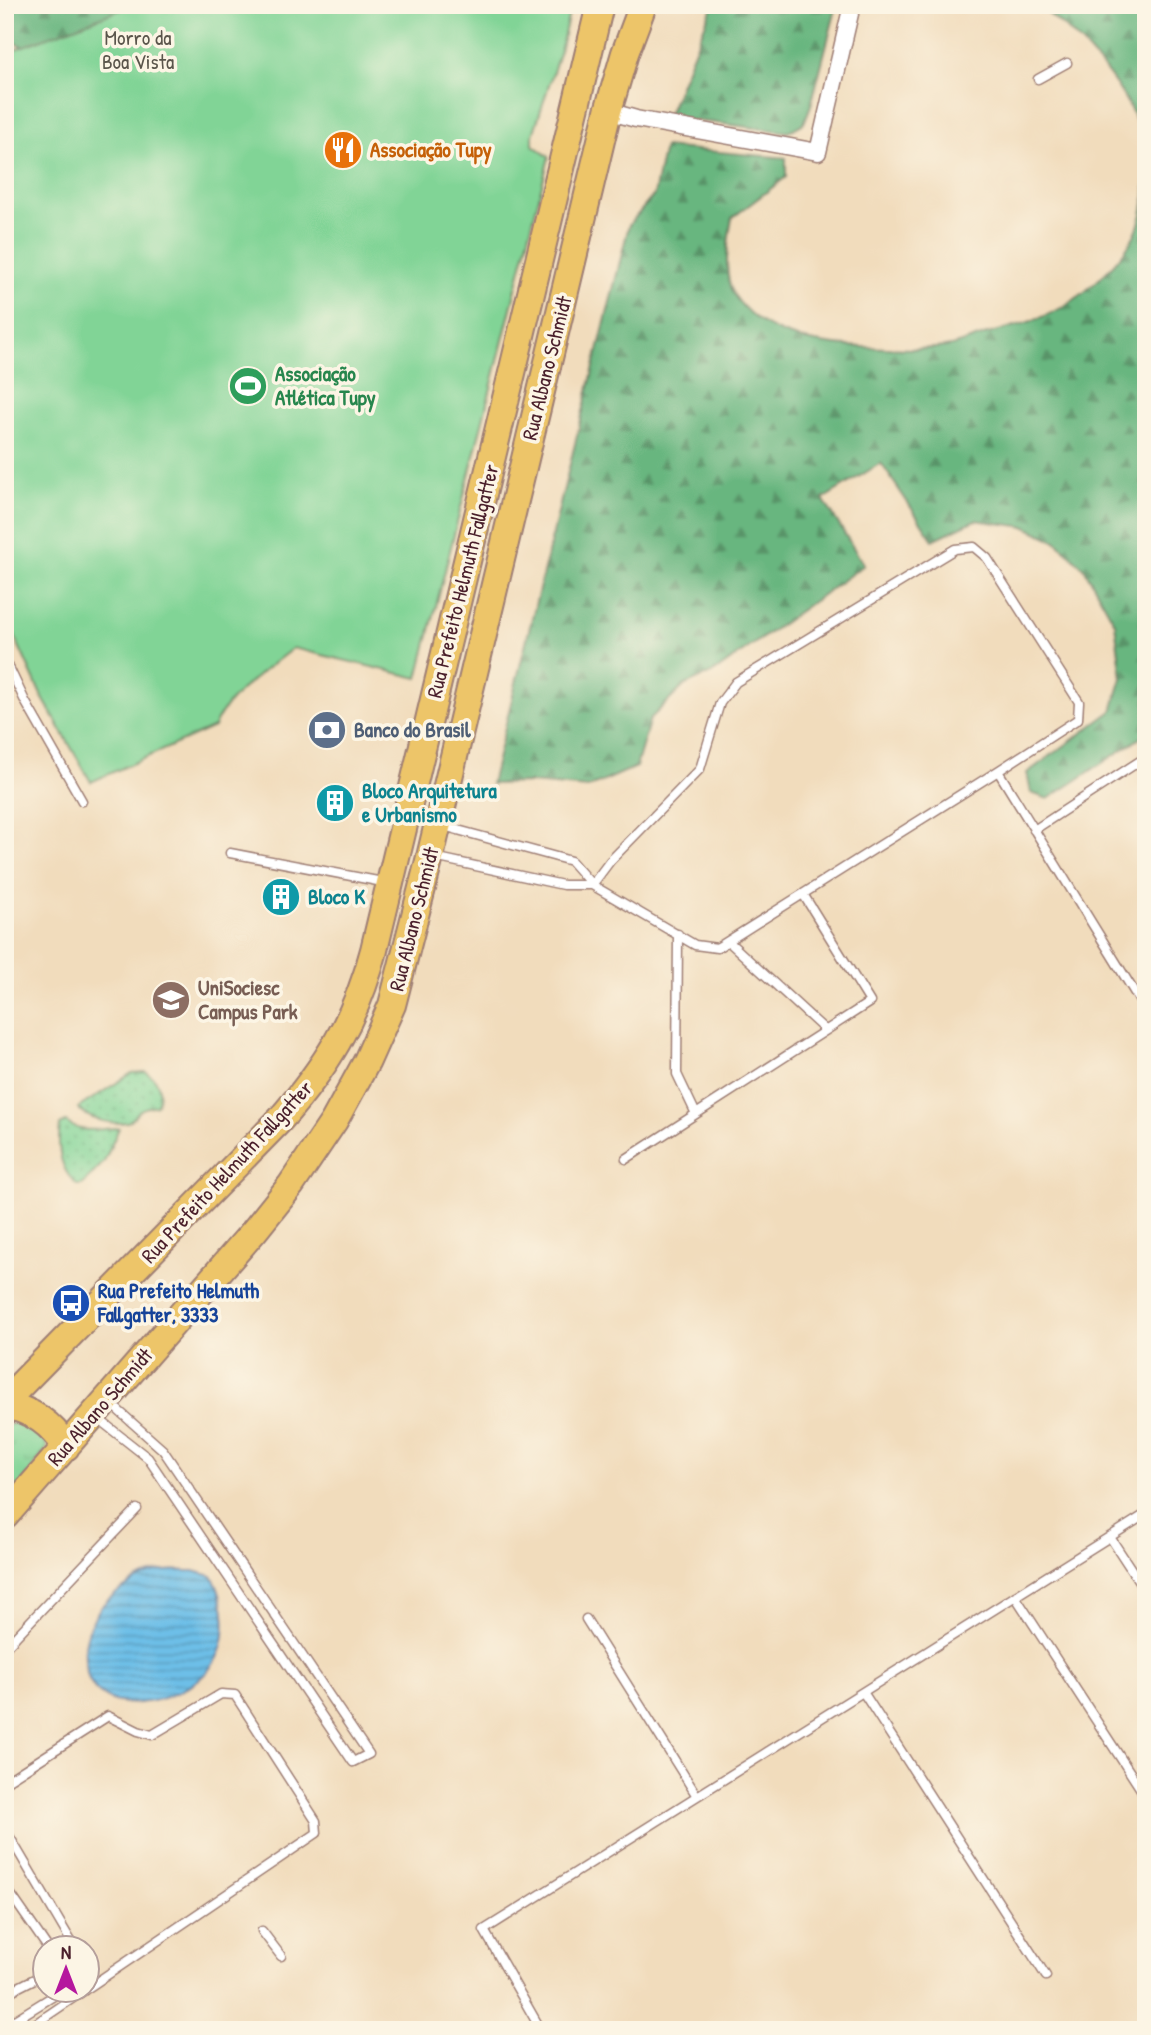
<svg xmlns="http://www.w3.org/2000/svg" width="1151" height="2035" font-family="'Patrick Hand',sans-serif">
<style>
.grass{fill:url(#grass-dots);stroke:#667a60;stroke-width:2}
.forest{fill:url(#forest-firs);stroke:#596a55;stroke-width:2}
.park{fill:url(#park-tufts);stroke:#667a60;stroke-width:2}
.pitch{fill:#81d496;stroke:#667a60;stroke-width:2}
.water{fill:url(#water-rules);stroke:#5c6f8a;stroke-width:2}
.lines{fill:none;stroke-linecap:round;stroke-linejoin:round}
.lane-casing{stroke:#9e7e74;stroke-width:11}
.street-casing{stroke:#9e7e74;stroke-width:19}
.primary-casing{stroke:#9e7e74;stroke-width:30}
.lane{stroke:#fff;stroke-width:8}
.street{stroke:#fff;stroke-width:16}
.primary{stroke:#edc569;stroke-width:26}
.labels{text-anchor:middle;stroke-width:7;stroke-linejoin:round;paint-order:stroke}
.park-label{font-size:21px;fill:#5a554b;stroke:#fcf5e5}
.food-label{font-size:21px;font-weight:bold;fill:#c56008;stroke:#fcf5e5;text-anchor:start}
.street-label{font-size:21px;fill:#4a1f2b;stroke:#fcf5e5}
.leisure-label{font-size:21px;font-weight:bold;fill:#27864d;stroke:#fcf5e5;text-anchor:start}
.service-label{font-size:21px;font-weight:bold;fill:#4e5e75;stroke:#fcf5e5;text-anchor:start}
.culture-label{font-size:21px;font-weight:bold;fill:#0d838f;stroke:#fcf5e5;text-anchor:start}
.education-label{font-size:21px;font-weight:bold;fill:#785e54;stroke:#fcf5e5;text-anchor:start}
.transit-label{font-size:21px;font-weight:bold;fill:#164399;stroke:#fcf5e5;text-anchor:start}
</style>
<defs>
<pattern id="grass-dots" width="8" height="8" patternUnits="userSpaceOnUse" patternTransform="scale(1.75)"><rect width="8" height="8" fill="#81d496"/><path d="M2 2h.1M6 6h.1" fill="none" stroke="#71b681" stroke-width="1.8" stroke-linecap="round"/></pattern>
<pattern id="forest-firs" width="22" height="20" patternUnits="userSpaceOnUse" patternTransform="scale(1.75)"><rect width="22" height="20" fill="#68b67f"/><path d="M5 1l3.5 6h-7zM16 11l3.5 6h-7z" fill="#589368"/></pattern>
<pattern id="park-tufts" width="24" height="20" patternUnits="userSpaceOnUse" patternTransform="scale(1.75)"><rect width="24" height="20" fill="#81d496"/><path d="M3 7l-1-3M5 7V3M7 7l1-3M15 17l-1-3M17 17v-4M19 17l1-3" fill="none" stroke="#71b681"/></pattern>
<pattern id="water-rules" width="6" height="5" patternUnits="userSpaceOnUse" patternTransform="scale(1.75)"><rect width="6" height="5" fill="#6dbfe8"/><path d="M0 2.5h6" fill="none" stroke="#5c9bbc"/></pattern>
</defs>
<rect width="100%" height="100%" fill="#fcf5e5"/>
<filter id="ink" filterUnits="userSpaceOnUse"><feTurbulence type="fractalNoise" baseFrequency=".0143" numOctaves="2"/><feDisplacementMap in="SourceGraphic" scale="14" xChannelSelector="R" yChannelSelector="G"/><feConvolveMatrix kernelMatrix="1 2 1 2 8 2 1 2 1" color-interpolation-filters="sRGB"/></filter>
<filter id="wash" filterUnits="userSpaceOnUse"><feTurbulence type="fractalNoise" baseFrequency=".00686" numOctaves="4" result="noise"/><feDisplacementMap in="SourceGraphic" scale="28" xChannelSelector="R" yChannelSelector="G"/><feGaussianBlur stdDeviation="1.57" result="paint"/><feColorMatrix in="noise" values="0 0 0 0 0 0 0 0 0 0 0 0 0 0 0 0 0 1.4 0 .05"/><feComposite in="paint" operator="in"/></filter>
<g filter="url(#wash)">
<rect width="100%" height="100%" fill="#f1dcbc"/>
<path class="grass" d="M146 1072C159 1080 162 1089 157 1105 152 1106 145 1107 140 1110 135 1114 134 1120 127 1122 112 1125 88 1120 78 1108L132 1073Z
M66 1122C82 1135 100 1128 119 1128L104 1162 82 1185H77C60 1170 57 1147 60 1125Z"/>
<path class="forest" d="M5 5H232L53 59 5 39Z
M713 5H837L811 105 804 123 788 132 667 117Z
M1037 5H1146V734L1048 799 1031 793 1027 773 1112 711 1122 678 1115 623 1084 568 1056 541 1026 527 975 520 933 540 881 463 823 499 864 565 716 671 685 685 650 719 636 767 588 788 531 783 491 784 629 225 654 195 664 147 786 158V177L732 218C728 239 722 276 734 295 762 337 815 345 862 347 888 348 926 351 951 346 963 343 975 338 987 334 1012 327 1038 321 1061 308 1089 292 1129 255 1139 224 1145 208 1146 188 1146 172 1146 163 1147 153 1145 145 1129 88 1083 39 1037 5Z"/>
<path class="park" d="M18 1422C32 1426 44 1432 47 1448L5 1507V1426Z"/>
<path class="pitch" d="M133 5H571L561 47 533 135V145L549 157 418 678 293 648C268 668 225 697 214 727L91 782 41 695 5 615V53Z"/>
<path class="water" d="M194 1571 212 1576C227 1603 231 1641 211 1667 189 1697 112 1724 90 1681 87 1677 87 1670 86 1666 82 1647 88 1626 99 1610 107 1597 141 1575 156 1572 168 1569 182 1571 194 1571Z"/>
</g>
<g filter="url(#ink)">
<g class="lines">
<g class="lane-casing">
<path id="lane" d="M1038 79 1067 63
M5 659 25 701 82 801
M998 771 1146 1011
M443 826 571 861 592 885 695 945 717 948 998 771 1078 719 1079 702 987 558 974 547 955 549 736 682 720 703 700 769 610 861 592 885
M1034 830 1146 757
M230 853 388 883
M434 857 563 885H592
M678 934 677 1074 696 1114
M728 941 825 1030
M626 1159 870 1002 803 894
M96 1417 148 1458 353 1762 369 1754 163 1450 110 1403
M1110 1537 1146 1592
M1015 1596 1146 1797
M586 1619 697 1796
M5 1648 137 1509
M863 1692 1046 1976
M5 1782 108 1716 138 1731 152 1735 221 1694 235 1695 316 1821 317 1833 88 1988
M5 1829 75 1948
M5 1886 48 1948
M262 1931 281 1956
M5 1994 46 1973
M5 2026 63 1990
M26 2030 85 1990
M541 2030 484 1930 1146 1514"/>
</g>
<g class="street-casing">
<path id="street" d="M608 111 636 119 818 152 852 5"/>
</g>
<g class="primary-casing">
<path id="primary" d="M5 1401 279 1121C326 1067 356 1020 374 950L600 5
M5 1405C32 1410 52 1424 66 1447
M5 1516 255 1230 291 1185 334 1121 367 1061 392 1005 430 857 608 111 625 53 643 5"/>
</g>
<use href="#lane" class="lane"/>
<use href="#street" class="street"/>
<use href="#primary" class="primary"/>
</g>
</g>
<defs>
<g id="restaurant-disc" transform="scale(2.0125)"><circle r="9.5" fill="#e8710a" stroke="#fcf5e5"/><path d="M-5-6h1v4h1v-4h1v4h1v-4h1v5L-1.5 .5V6h-2V.5L-5-1ZM5-6V6H3V1.5H1.5Q1.5-4 5-6Z" fill="#fff"/></g>
<g id="stadium-disc" transform="scale(2.0125)"><circle r="9.5" fill="#2e9e5b" stroke="#fcf5e5"/><path d="M0-5a6.5 5 0 1 0 0 10a6.5 5 0 1 0 0-10ZM-3.5-1.8h7v3.6h-7Z" fill="#fff"/></g>
<g id="bank-disc" transform="scale(2.0125)"><circle r="9.5" fill="#5c6f8a" stroke="#fcf5e5"/><path d="M-6-4H6V4H-6ZM0-2.3a2.3 2.3 0 1 0 0 4.6a2.3 2.3 0 1 0 0-4.6Z" fill="#fff"/></g>
<g id="building-disc" transform="scale(2.0125)"><circle r="9.5" fill="#0f9aa8" stroke="#fcf5e5"/><path d="M-4-6H4V6H1V3H-1V6H-4ZM-2.5-4.3h1.7v1.8h-1.7ZM.8-4.3h1.7v1.8H.8ZM-2.5-1h1.7V.8h-1.7ZM.8-1h1.7V.8H.8Z" fill="#fff"/></g>
<g id="university-disc" transform="scale(2.0125)"><circle r="9.5" fill="#8d6e63" stroke="#fcf5e5"/><path d="M0-5L7-2L0 1L-7-2ZM-4 1L0 2.5L4 1V4Q0 6-4 4Z" fill="#fff"/></g>
<g id="bus-disc" transform="scale(2.0125)"><circle r="9.5" fill="#1a4fb4" stroke="#fcf5e5"/><path d="M-5-6H5V4H4V6H2V4H-2V6H-4V4H-5ZM-3.5-4V0h7V-4ZM-3.5 1.2v1.5H-2V1.2ZM2 1.2v1.5H3.5V1.2Z" fill="#fff"/></g>
</defs>
<g fill-rule="evenodd">
<use href="#restaurant-disc" x="343" y="150"/>
<use href="#stadium-disc" x="248" y="386"/>
<use href="#bank-disc" x="327" y="730"/>
<use href="#building-disc" x="335" y="803"/>
<use href="#building-disc" x="281" y="897"/>
<use href="#university-disc" x="171" y="1000"/>
<use href="#bus-disc" x="71" y="1303"/>
</g>
<g class="labels">
<g class="park-label">
<text x="138" y="45">Morro da<tspan x="138" dy="24">Boa Vista</tspan></text>
</g>
<g class="food-label">
<text x="370" y="157">Associação Tupy</text>
</g>
<g class="street-label">
<text transform="translate(547 368) rotate(-76)" y="7">Rua Albano Schmidt</text>
<text transform="translate(463 581) rotate(-76)" y="7">Rua Prefeito Helmuth Fallgatter</text>
<text transform="translate(414 919) rotate(-76)" y="7">Rua Albano Schmidt</text>
<text transform="translate(227 1172) rotate(-47)" y="7">Rua Prefeito Helmuth Fallgatter</text>
<text transform="translate(100 1407) rotate(-49)" y="7">Rua Albano Schmidt</text>
</g>
<g class="leisure-label">
<text x="275" y="381">Associação<tspan x="275" dy="24">Atlética Tupy</tspan></text>
</g>
<g class="service-label">
<text x="354" y="737">Banco do Brasil</text>
</g>
<g class="culture-label">
<text x="362" y="798">Bloco Arquitetura<tspan x="362" dy="24">e Urbanismo</tspan></text>
<text x="308" y="904">Bloco K</text>
</g>
<g class="education-label">
<text x="198" y="995">UniSociesc<tspan x="198" dy="24">Campus Park</tspan></text>
</g>
<g class="transit-label">
<text x="98" y="1298">Rua Prefeito Helmuth<tspan x="98" dy="24">Fallgatter, 3333</tspan></text>
</g>
</g>
<rect width="1151" height="2035" fill="none" stroke="#fcf5e5" stroke-width="28"/>
<g transform="translate(66 1969)"><circle r="33" fill="#fcf5e5" stroke="#b59f9b" stroke-width="2"/>
<path d="M0-5L12 26L0 18L-12 26Z" fill="#b5179e"/>
<text y="-10" font-size="19" font-weight="bold" text-anchor="middle" fill="#4a1f2b">N</text>
</g>
</svg>
